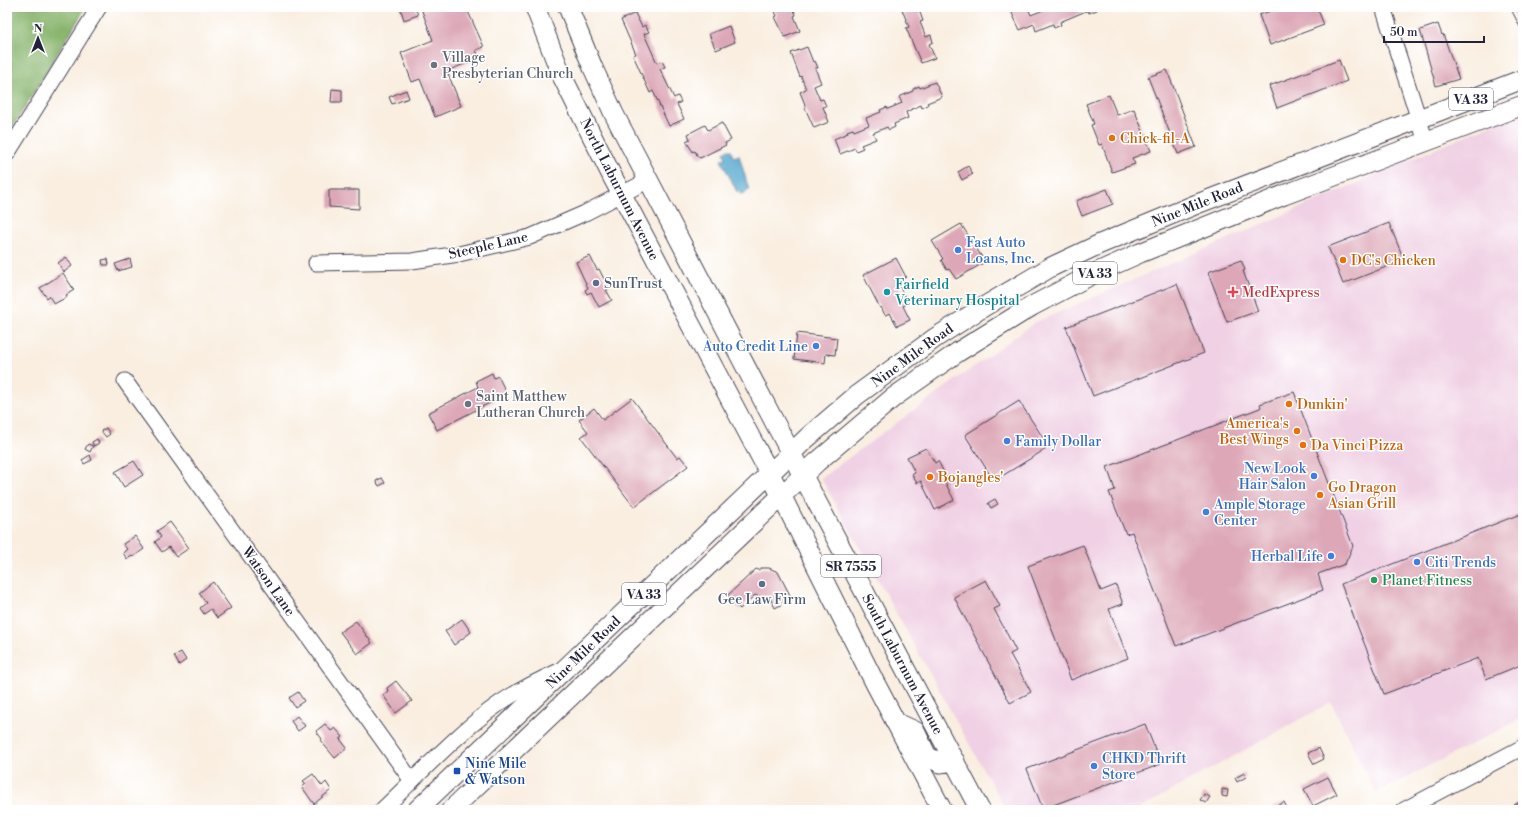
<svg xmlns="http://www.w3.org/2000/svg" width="1530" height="817" font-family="'Libre Bodoni',serif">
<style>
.built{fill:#f0d0e4}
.forest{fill:#87b46c;stroke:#546b54}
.water{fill:#52a7ce;stroke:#3a6484}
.building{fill:#dda7b7}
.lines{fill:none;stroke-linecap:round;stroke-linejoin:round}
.minor-casing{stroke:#424154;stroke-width:17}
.major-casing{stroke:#424154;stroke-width:21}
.minor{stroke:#fff;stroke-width:15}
.major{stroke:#fff;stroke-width:19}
.worship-dot{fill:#6b7280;stroke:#fff;stroke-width:1.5}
.food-dot{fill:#e8710a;stroke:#fff;stroke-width:1.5}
.shop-dot{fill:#3f7fe0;stroke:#fff;stroke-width:1.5}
.service-dot{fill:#5c6f8a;stroke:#fff;stroke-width:1.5}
.culture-dot{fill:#0f9aa8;stroke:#fff;stroke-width:1.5}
.health-dot{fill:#e0444e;stroke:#fff;stroke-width:1.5}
.leisure-dot{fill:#2e9e5b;stroke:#fff;stroke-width:1.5}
.transit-dot{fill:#1a4fb4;stroke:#fff;stroke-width:1.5}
.labels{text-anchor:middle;stroke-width:3;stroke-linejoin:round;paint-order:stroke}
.shield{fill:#fff;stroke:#646476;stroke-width:1}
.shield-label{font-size:13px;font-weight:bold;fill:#22223b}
.worship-label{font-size:14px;fill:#5b616d;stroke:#fff;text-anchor:start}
.food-label{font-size:14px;fill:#c56008;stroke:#fff;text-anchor:start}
.street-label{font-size:14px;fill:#22223b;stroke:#fff}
.shop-label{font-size:14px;fill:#366cbe;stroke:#fff;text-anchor:start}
.service-label{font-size:14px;fill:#4e5e75;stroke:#fff;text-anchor:start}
.culture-label{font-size:14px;fill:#0d838f;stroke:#fff;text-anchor:start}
.health-label{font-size:14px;fill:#be3a42;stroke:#fff;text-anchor:start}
.leisure-label{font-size:14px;fill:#27864d;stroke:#fff;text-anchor:start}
.transit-label{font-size:14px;fill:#164399;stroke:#fff;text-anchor:start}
</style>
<rect width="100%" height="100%" fill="#fff"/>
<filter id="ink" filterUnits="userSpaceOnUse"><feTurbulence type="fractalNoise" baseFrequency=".025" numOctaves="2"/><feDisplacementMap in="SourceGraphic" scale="8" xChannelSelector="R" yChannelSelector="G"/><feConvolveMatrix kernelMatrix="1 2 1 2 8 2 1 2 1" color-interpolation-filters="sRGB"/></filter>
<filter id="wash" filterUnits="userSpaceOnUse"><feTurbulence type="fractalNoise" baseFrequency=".012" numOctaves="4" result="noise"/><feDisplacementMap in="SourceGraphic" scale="16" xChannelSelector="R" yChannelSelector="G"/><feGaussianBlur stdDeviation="0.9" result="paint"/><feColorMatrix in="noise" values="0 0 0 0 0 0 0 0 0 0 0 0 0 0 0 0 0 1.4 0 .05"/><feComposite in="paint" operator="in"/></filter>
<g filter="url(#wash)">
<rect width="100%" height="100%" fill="#f9eee0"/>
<path class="built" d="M1523 111V718L1376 793 1331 702 1137 810H1006L821 478 1034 323Z"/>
<path class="forest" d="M7 7H86L7 136Z"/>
<path class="water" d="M727 150H731L733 157 739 155 749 190 746 193 740 194 739 191 737 192 721 160 726 158 724 154 725 151Z"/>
<g id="blocks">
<path class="building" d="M400 7H415L418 15 404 20Z
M432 7H466L484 47 476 50 479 58 447 71 461 106 435 117 420 79 412 82 401 53 433 40 422 11Z
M773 7H789L790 9 793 8 796 15 794 16 800 31 785 37 775 17 777 16Z
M901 7H918L923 21 920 22 926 37 931 35 933 42 929 44 935 58 921 63 906 28 909 27Z
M1010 7H1031L1028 8 1031 15 1046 9 1044 7H1096L1097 10 1089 13 1088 11H1086L1060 22 1061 25 1054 28 1053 24 1036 31 1034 24 1020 30 1010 9Z
M1281 7H1317L1324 25 1270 45 1259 15Z
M1510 7H1523V33Z
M635 13 642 27 645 25 649 32 644 34 657 63 662 61 665 67 660 69 674 98 678 96 681 102 677 104 684 119 669 126 653 91 650 93 633 55 636 54 621 20Z
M1438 24 1442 35 1443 34 1459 79 1436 86 1420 30Z
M729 26 735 42 716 50 709 34Z
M807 47 813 62 815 61 818 68H815L821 83 814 86 820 100 823 99 826 106 823 107 829 122 814 128 805 108 806 107 800 92 806 89 801 76 800 77 791 53Z
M1339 60 1347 81 1277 108 1269 86Z
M1167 70 1196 147 1178 154 1148 77Z
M935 82 942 97 927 103 928 105 922 108 921 105 906 112 908 118 894 124 895 127 889 130 887 127 873 133 876 139 861 145 863 148 856 151 855 148 840 154 834 139 848 133 847 131 853 129 854 131 869 125 866 118 881 112 880 110 887 107 888 109 902 103 899 97 913 91V89L919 86 920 88Z
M332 89 342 90V102H331Z
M406 90 409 98 392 104 389 97Z
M1109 95 1117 115 1134 109 1151 151 1132 158 1135 164 1112 172 1102 144 1099 145 1091 125 1094 124 1086 104Z
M722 123 731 140 725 143 726 145 700 158 699 157H698L695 151 693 152 686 141 690 139 688 134 705 125 708 130Z
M968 166 973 174 962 180 958 172Z
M1107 189 1113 204 1082 216 1076 201Z
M329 190H359V209L329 207Z
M1389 223 1404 260 1343 284 1328 247Z
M961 224 985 262 956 279 949 269 947 270 941 260 943 259 932 241Z
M590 256 597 270 599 269 609 289 606 290 612 300 599 307 591 292 587 294 585 290 588 288 576 262Z
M66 257 72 266 64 272 58 263Z
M896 258 906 277 897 282 908 303 903 306 910 320 897 326 890 313 885 315 881 307 880 308 863 275Z
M108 259 109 265H103L102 260Z
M130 259 132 267 118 271 115 264Z
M1241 260 1245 270 1243 271 1258 311 1227 322 1208 272Z
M63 273 74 290 66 295 67 297 54 304 49 296 47 298 40 288Z
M1177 284 1204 353 1093 396 1066 327Z
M797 333 837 338 835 355 826 354 825 363 794 359Z
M492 373 494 378 498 376 507 394 437 430 428 413 478 387 476 381Z
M1294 392 1353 546 1345 564 1318 574 1323 590 1176 646 1132 532 1126 534 1109 492 1115 490 1107 467 1260 408 1261 407 1260 404Z
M632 398 677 458 680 456 688 466 634 507 581 437 588 432 579 420 594 408 603 420Z
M1019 401 1049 447 994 481 965 435Z
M106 428 110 434 106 437 101 431Z
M97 439 99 443 94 446 92 442Z
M88 444 93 446 90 452 85 449Z
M926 448 935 463 938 461 948 480 945 482 954 500 935 510 921 481 917 483 912 475 915 473 907 457Z
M90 455 92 460 84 464 82 460Z
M134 461 143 475 124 487 115 472Z
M382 478 385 483 379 486 376 481Z
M995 499 998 504 991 508 988 503Z
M1523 513V664L1486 679 1478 658 1384 694 1341 584Z
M170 522 189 548 176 557 169 547 162 552 155 542 161 537 157 531Z
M135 536 144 549 133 557 132 556 127 559 123 553 127 549 123 544Z
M1083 545 1101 591 1116 585 1123 604 1109 609 1128 658 1071 680 1028 566Z
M761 568H769L778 572 792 599 775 608 770 598H762L755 595 740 609 727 596 756 569 758 570Z
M986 580 1000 606 994 609 1016 651 1010 654 1031 692 1010 703 954 597Z
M213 582 231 608 217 618 211 609 204 614 200 608 206 603 199 593Z
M462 619 471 632 454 645 445 631Z
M356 621 372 643 357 654 340 632Z
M181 652 186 660 179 665 174 656Z
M396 681 412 701 396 713 383 695 388 691 387 688Z
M298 692 304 701 295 707 289 698Z
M297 716 305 726 298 731 291 721Z
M325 724 331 731 335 728 343 737 340 739 347 748 335 758 320 740 322 739 316 731Z
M1145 724 1161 764 1043 809 1027 769Z
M1319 748 1324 759 1314 764 1308 753Z
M1244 773 1246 777 1237 782 1235 778Z
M313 774 322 786 326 782 331 790 314 804 302 787 306 784 303 781Z
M1328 777 1337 794 1313 806 1304 789Z
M1222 789 1228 790 1227 797 1222 796Z
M1204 794 1210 797 1206 803 1200 800Z
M1523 800V810H1517L1514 805Z
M1284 802 1288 810H1268Z"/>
</g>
</g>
<g filter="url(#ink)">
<use href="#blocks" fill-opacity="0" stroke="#424154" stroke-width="1"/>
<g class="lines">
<g class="minor-casing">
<path id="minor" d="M1383 7 1426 142
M7 154 99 7
M316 263 412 261 459 254 530 237 585 213 649 180
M125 381 412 781
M382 810C420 774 457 733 500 703 519 690 539 680 559 671
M1404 810 1523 747"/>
</g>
<g class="major-casing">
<path id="major" d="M535 7 561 74 612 176 781 495 875 683 942 810
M568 7 593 68 614 114 776 425 980 810
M895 722 915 731 927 756 940 763 955 761
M417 810 807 438 857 395 935 338 985 306 1051 267 1100 244 1197 204 1523 79
M451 810 817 462 894 397 958 352 1032 306 1093 274 1140 253 1284 195 1523 105"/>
</g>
<use href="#minor" class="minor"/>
<use href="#major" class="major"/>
</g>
</g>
<g class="worship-dot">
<circle cx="434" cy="65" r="4"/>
<circle cx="468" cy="404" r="4"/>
</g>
<g class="food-dot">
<circle cx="1112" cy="138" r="4"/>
<circle cx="1343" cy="260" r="4"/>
<circle cx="1289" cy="404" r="4"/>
<circle cx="1297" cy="431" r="4"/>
<circle cx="1303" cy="445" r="4"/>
<circle cx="930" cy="477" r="4"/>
<circle cx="1320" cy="495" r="4"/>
</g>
<g class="shop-dot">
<circle cx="958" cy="250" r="4"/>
<circle cx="816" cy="346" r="4"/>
<circle cx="1007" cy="441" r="4"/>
<circle cx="1314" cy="476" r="4"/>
<circle cx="1206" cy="512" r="4"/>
<circle cx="1331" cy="556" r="4"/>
<circle cx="1417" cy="562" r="4"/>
<circle cx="1094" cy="766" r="4"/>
</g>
<g class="service-dot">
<circle cx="596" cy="283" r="4"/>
<circle cx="762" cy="584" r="4"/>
</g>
<circle class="culture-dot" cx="887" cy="292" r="4"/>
<path class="health-dot" d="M1231 286h4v4h4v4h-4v4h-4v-4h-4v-4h4z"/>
<circle class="leisure-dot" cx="1374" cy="580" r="4"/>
<rect class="transit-dot" x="453" y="767" width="8" height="8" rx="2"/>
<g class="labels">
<g class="shield">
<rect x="1449" y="88" width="44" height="22" rx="3"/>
<rect x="1073" y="262" width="44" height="22" rx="3"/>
<rect x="821" y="555" width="60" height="22" rx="3"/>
<rect x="622" y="583" width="44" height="22" rx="3"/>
</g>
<g class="shield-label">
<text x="1471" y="104">VA 33</text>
<text x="1095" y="278">VA 33</text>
<text x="851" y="571">SR 7555</text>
<text x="644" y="599">VA 33</text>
</g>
<g class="worship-label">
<text x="442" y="62">Village<tspan x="442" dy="16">Presbyterian Church</tspan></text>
<text x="476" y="401">Saint Matthew<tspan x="476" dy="16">Lutheran Church</tspan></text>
</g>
<g class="food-label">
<text x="1120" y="143">Chick-fil-A</text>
<text x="1351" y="265">DC's Chicken</text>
<text x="1297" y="409">Dunkin'</text>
<text x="1289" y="428" text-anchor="end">America's<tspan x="1289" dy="16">Best Wings</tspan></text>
<text x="1311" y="450">Da Vinci Pizza</text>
<text x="938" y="482">Bojangles'</text>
<text x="1328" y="492">Go Dragon<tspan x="1328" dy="16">Asian Grill</tspan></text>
</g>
<g class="street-label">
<text transform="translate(620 189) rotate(63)" y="5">North Laburnum Avenue</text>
<text transform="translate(1197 204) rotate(-22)" y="5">Nine Mile Road</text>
<text transform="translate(488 245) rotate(-13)" y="5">Steeple Lane</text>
<text transform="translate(912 355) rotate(-36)" y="5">Nine Mile Road</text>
<text transform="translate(269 581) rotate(55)" y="5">Watson Lane</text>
<text transform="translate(583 652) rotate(-44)" y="5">Nine Mile Road</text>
<text transform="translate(903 664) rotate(62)" y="5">South Laburnum Avenue</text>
</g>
<g class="shop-label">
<text x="966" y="247">Fast Auto<tspan x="966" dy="16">Loans, Inc.</tspan></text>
<text x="808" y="351" text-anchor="end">Auto Credit Line</text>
<text x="1015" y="446">Family Dollar</text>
<text x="1306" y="473" text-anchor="end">New Look<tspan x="1306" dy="16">Hair Salon</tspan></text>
<text x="1214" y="509">Ample Storage<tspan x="1214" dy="16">Center</tspan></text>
<text x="1323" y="561" text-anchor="end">Herbal Life</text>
<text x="1425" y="567">Citi Trends</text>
<text x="1102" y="763">CHKD Thrift<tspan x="1102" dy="16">Store</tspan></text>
</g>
<g class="service-label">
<text x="604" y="288">SunTrust</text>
<text x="762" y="604" text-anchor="middle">Gee Law Firm</text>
</g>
<g class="culture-label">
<text x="895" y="289">Fairfield<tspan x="895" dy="16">Veterinary Hospital</tspan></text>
</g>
<g class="health-label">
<text x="1242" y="297">MedExpress</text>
</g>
<g class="leisure-label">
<text x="1382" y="585">Planet Fitness</text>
</g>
<g class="transit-label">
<text x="465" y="768">Nine Mile<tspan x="465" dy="16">&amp; Watson</tspan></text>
</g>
</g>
<rect width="1530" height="817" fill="none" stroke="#fff" stroke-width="24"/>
<g transform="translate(38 38)" stroke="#ffffff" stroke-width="3" paint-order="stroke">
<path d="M0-3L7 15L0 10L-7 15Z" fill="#22223b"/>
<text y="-6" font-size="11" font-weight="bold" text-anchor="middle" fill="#22223b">N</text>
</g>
<path d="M1384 36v6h100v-6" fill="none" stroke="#22223b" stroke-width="2"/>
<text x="1390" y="36" font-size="12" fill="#22223b" stroke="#ffffff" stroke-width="3" paint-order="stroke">50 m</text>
</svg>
